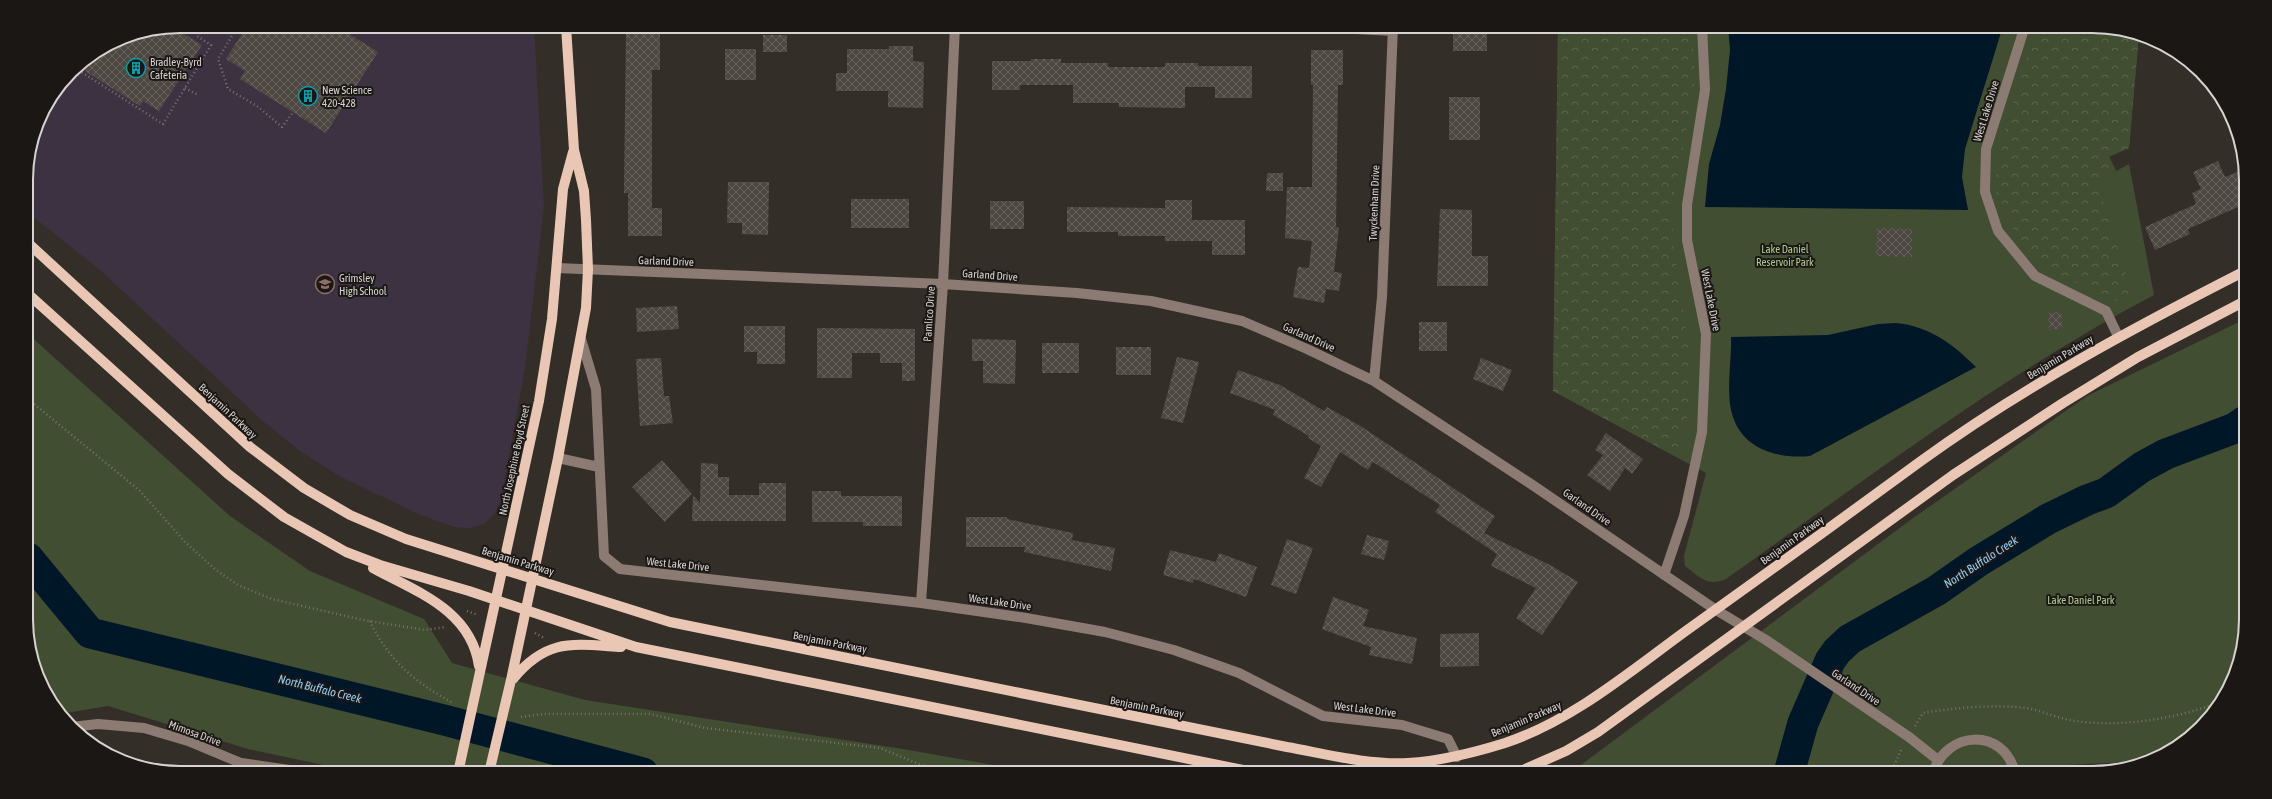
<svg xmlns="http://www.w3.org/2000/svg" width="2272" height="799" font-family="'Asap Condensed',sans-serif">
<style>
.education{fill:#3d3242}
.green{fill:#414e32}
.forest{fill:url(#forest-crowns)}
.water{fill:#001727}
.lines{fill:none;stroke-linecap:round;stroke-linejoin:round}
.river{stroke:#001727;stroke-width:31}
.building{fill:url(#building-cross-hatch)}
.path{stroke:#79736f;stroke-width:2.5;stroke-dasharray:1 3;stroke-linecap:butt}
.minor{stroke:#8c7b72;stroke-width:10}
.major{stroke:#eac7b4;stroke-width:10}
.labels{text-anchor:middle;stroke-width:4;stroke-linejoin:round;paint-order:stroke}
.poi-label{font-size:11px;fill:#d7d3d0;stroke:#1a1715;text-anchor:start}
.street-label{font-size:11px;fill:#d7d3d0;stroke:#1a1715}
.park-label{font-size:11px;fill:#b0cb8f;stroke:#1a1715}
.water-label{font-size:12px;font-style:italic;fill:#92cef9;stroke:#1a1715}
.rim{fill:none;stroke:#d7d3d0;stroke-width:2}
</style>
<defs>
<pattern id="forest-crowns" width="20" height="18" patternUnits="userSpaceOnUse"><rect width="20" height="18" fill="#414e32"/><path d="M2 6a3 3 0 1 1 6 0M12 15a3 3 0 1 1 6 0" fill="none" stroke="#5c674f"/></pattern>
<pattern id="building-cross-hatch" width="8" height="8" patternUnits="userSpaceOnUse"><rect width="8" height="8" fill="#4d4842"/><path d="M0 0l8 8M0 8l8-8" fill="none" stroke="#66625c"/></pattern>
</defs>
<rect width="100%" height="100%" fill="#342e29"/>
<path class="education" d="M180 26H534L544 207 525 368 501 499 495 513 484 524 471 528 454 527 421 515 339 476 300 451 264 422 100 270 27 212 26 169 42 111 78 64 121 38Z"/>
<path class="green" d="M1558 26H2092L2139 34 2129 148 2109 157 2116 171 2129 164 2154 295C2003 375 1865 480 1726 579 1706 587 1700 577 1685 566L1684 556 1706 473 1553 391Z
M2245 319 2246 619 2238 669 2220 705 2186 741 2149 761 2067 765 2021 769 2020 773H1570L1909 521 2087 396Z
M27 333 230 516 310 571 424 619 452 663 585 700 903 749 1039 773H361L248 749 108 706 60 714 42 688 29 649Z"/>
<path class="forest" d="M1558 26H1692L1695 88 1672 203 1673 241 1690 355 1688 413 1677 457 1553 391Z
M2037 26H2092L2139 34 2129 148 2109 156 2116 171 2096 181 2132 293 2116 301 2045 268 2013 230 1995 189 2001 143Z"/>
<path class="water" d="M1728 26H2003L1965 149 1962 177 1968 210 1705 207 1709 164 1720 125 1726 89 1730 50Z
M1896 323C1929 326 1953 344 1976 367L1810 456C1779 459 1744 450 1733 417 1725 395 1732 360 1731 337L1828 335 1878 324Z"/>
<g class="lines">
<path class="river" d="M28 558 90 633 444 720 643 773
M1789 773 1803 723 1830 661 1837 651 1850 639 1936 591 1979 561 2048 519 2087 500 2106 493 2142 467 2166 454 2235 428 2245 421"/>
</g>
<path class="building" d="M180 26H189L184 34 202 45 159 111 143 101 140 106 85 71 87 66 81 62 121 38Z
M247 26H336L378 52 326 133 240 79 245 71 226 59Z
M1453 26H1487V51H1453Z
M626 27 660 28V70H652V208H662V236H628V193H624Z
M763 35H787V52H763Z
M889 46H913V61L924 62 923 108 888 107V91H836V73H847V49H889Z
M725 49H756V80H725Z
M1311 50H1343V85H1338L1336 227H1339L1334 272 1342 273 1339 291 1326 289 1324 303 1293 297 1298 267 1309 268 1312 241 1285 238 1287 187H1312L1313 85H1311Z
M1031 59H1061V63H1108V67H1165V63H1198V66H1252V98H1215V87H1185V108L1119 107V103H1073V85H1020V90H992V61H1031Z
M1449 97H1480V140H1449Z
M2218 161 2225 177 2245 169V204L2188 229 2190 234 2155 250 2145 227 2196 204 2192 193 2201 189 2193 172Z
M1267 173H1283V191H1266Z
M728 182H769L768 235 742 234V223H727Z
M851 199H909V228H851Z
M1165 200H1192V220H1245V255H1212V241H1165V236H1118V232H1067V207L1165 208Z
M990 201H1024V229H990Z
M1440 209 1472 210V256H1488V286H1437Z
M1877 228 1912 229V257L1876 256Z
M677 306 679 329 637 332 636 308Z
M2061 312 2063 329 2049 330 2048 313Z
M1419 322H1447V351H1419Z
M744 326H785V364H757V352H744Z
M817 328 915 329V381H902V363H880V353H852V378H817Z
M972 339 1016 340 1015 384 983 383V361H972Z
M1042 343H1079V373H1042Z
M1116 347H1151V375H1116Z
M1177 357 1199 362 1183 423 1161 418Z
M661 358 664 396H669L673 423 640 426 636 359Z
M1481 358 1512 370 1503 391 1473 379Z
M1238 370 1280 385 1324 411 1327 407 1362 427 1495 516 1484 533 1552 566 1578 582 1542 635 1516 618 1536 588 1491 566 1497 554 1435 512 1440 505 1373 462 1368 470 1340 452 1321 487 1304 478 1321 446 1308 438 1309 436 1273 415 1275 410 1230 393Z
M1606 433 1643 459 1632 474 1625 468 1610 491 1587 475 1603 455 1595 450Z
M662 460 692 494 665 522 632 487Z
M701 463 718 464V477H729V495H759V483H786V521H692L693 495 700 503Z
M812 491H841V496H902V526H863V522H812Z
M966 517H1007V519L1073 533 1072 540 1115 548 1111 571 1024 552 1025 547H966Z
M1367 535 1389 541 1384 560 1361 554Z
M1287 539 1313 548 1296 594 1271 585Z
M1170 550 1216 562 1219 553 1257 567 1246 597 1194 579 1193 583 1163 575Z
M1333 597 1369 610 1363 626 1417 638 1412 664 1369 655 1371 647 1322 629Z
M1479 633V666L1440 667V634Z"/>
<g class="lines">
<path class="path" d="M238 26 218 59 228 89 257 106 282 127 293 112
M521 26 527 28 550 27
M75 68 163 124 211 45 197 36 203 26
M185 88 198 95
M28 399 140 491 185 542 216 570 238 585 272 599 363 620 425 630 446 627
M467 611 478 615
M370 621C388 660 416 683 453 703
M535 633 544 638
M521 717 543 714H651L705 728 880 748 941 773
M1915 726 1923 713C1950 708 1998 704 2026 708 2043 711 2059 719 2076 721 2121 728 2181 718 2222 701
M1891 773 1902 748"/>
<path class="minor" d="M1301 26 1393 31
M2025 26 1986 149 1985 192 1998 231 2035 276 2106 311 2118 336
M557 268 943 284 1077 293 1151 301 1242 321 1307 349 1374 381 1531 484 1716 610 1766 640 1909 737 1938 760
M581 339 596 389 604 556 620 569 921 603 1026 618 1105 632 1174 650 1239 673 1323 716 1402 725 1448 739 1457 757
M1374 381 1382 297 1393 26
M558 458 599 467
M1664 575 1684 516 1702 432 1706 334 1687 240V205L1705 90 1702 26
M921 603 943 284 955 26
M71 727 98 724 144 728 188 741 241 763 310 773
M1933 773C1946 730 2004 727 2015 773"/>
<path class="major" d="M27 242 250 447 304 488 350 515 406 539 670 622 1287 747C1326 754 1368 765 1408 763 1441 761 1473 753 1505 743 1571 721 1627 674 1683 633 1763 576 1842 519 1921 461 2023 387 2133 328 2245 271
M27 293 228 474 284 517 346 552 380 565 469 591 636 647 1258 773
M373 568C417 592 471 610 479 666
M513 679C547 638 572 644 621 647
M458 773 539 401 552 319 563 189 573 152
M489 773 511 680 558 458 586 308 588 269 586 220 584 191 574 150 566 26
M1516 773 1566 751 1598 732 1953 475 2063 403 2138 357 2245 301"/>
</g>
<defs>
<g id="building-ring" transform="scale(1)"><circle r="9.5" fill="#1a1715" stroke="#0f9aa8" stroke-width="1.5"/><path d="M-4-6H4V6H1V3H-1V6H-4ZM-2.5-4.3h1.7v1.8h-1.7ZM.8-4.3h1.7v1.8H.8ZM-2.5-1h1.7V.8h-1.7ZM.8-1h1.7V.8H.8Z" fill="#0f9aa8"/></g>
<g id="school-ring" transform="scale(1)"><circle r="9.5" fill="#1a1715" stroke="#8d6e63" stroke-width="1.5"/><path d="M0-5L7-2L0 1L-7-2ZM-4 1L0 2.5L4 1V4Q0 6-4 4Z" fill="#8d6e63"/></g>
</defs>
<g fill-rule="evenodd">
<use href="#building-ring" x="136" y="68"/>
<use href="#building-ring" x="308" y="96"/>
<use href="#school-ring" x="325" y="284"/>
</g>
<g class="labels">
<g class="poi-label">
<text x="150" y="66">Bradley-Byrd<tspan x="150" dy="13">Cafeteria</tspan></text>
<text x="322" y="94">New Science<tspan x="322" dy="13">420-428</tspan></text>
<text x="339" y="282">Grimsley<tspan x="339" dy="13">High School</tspan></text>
</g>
<g class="street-label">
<text transform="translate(1986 111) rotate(-73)" y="4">West Lake Drive</text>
<text transform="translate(1374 203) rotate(-88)" y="4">Twyckenham Drive</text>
<text transform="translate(666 261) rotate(2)" y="4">Garland Drive</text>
<text transform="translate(990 275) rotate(4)" y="4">Garland Drive</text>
<text transform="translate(1711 300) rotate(79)" y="4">West Lake Drive</text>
<text transform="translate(929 314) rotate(-86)" y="4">Pamlico Drive</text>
<text transform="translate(1309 337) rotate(24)" y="4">Garland Drive</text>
<text transform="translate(2060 357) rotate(-31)" y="4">Benjamin Parkway</text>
<text transform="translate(228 411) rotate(43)" y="4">Benjamin Parkway</text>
<text transform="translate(514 460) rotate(-78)" y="4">North Josephine Boyd Street</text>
<text transform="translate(1587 507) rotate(35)" y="4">Garland Drive</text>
<text transform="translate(1792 540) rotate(-36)" y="4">Benjamin Parkway</text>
<text transform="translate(518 561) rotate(17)" y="4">Benjamin Parkway</text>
<text transform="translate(678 564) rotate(6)" y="4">West Lake Drive</text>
<text transform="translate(1000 602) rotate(8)" y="4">West Lake Drive</text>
<text transform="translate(830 642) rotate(11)" y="4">Benjamin Parkway</text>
<text transform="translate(1856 687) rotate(34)" y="4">Garland Drive</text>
<text transform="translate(1147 707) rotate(11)" y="4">Benjamin Parkway</text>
<text transform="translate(1365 709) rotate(7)" y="4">West Lake Drive</text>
<text transform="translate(1526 719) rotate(-23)" y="4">Benjamin Parkway</text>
<text transform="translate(195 733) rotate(20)" y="4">Mimosa Drive</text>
</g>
<g class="park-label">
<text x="1785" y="253">Lake Daniel<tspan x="1785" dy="13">Reservoir Park</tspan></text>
<text x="2081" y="604">Lake Daniel Park</text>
</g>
<g class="water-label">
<text transform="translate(1981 562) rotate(-33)" y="4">North Buffalo Creek</text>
<text transform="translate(320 689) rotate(14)" y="4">North Buffalo Creek</text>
</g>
</g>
<path d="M0 0H2272V799H0ZM180 33H2092A147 147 0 0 1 2239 180V619A147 147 0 0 1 2092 766H180A147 147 0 0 1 33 619V180A147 147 0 0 1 180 33Z" fill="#1a1715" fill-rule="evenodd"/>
<path class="rim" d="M180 33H2092A147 147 0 0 1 2239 180V619A147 147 0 0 1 2092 766H180A147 147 0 0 1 33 619V180A147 147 0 0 1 180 33Z"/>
</svg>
